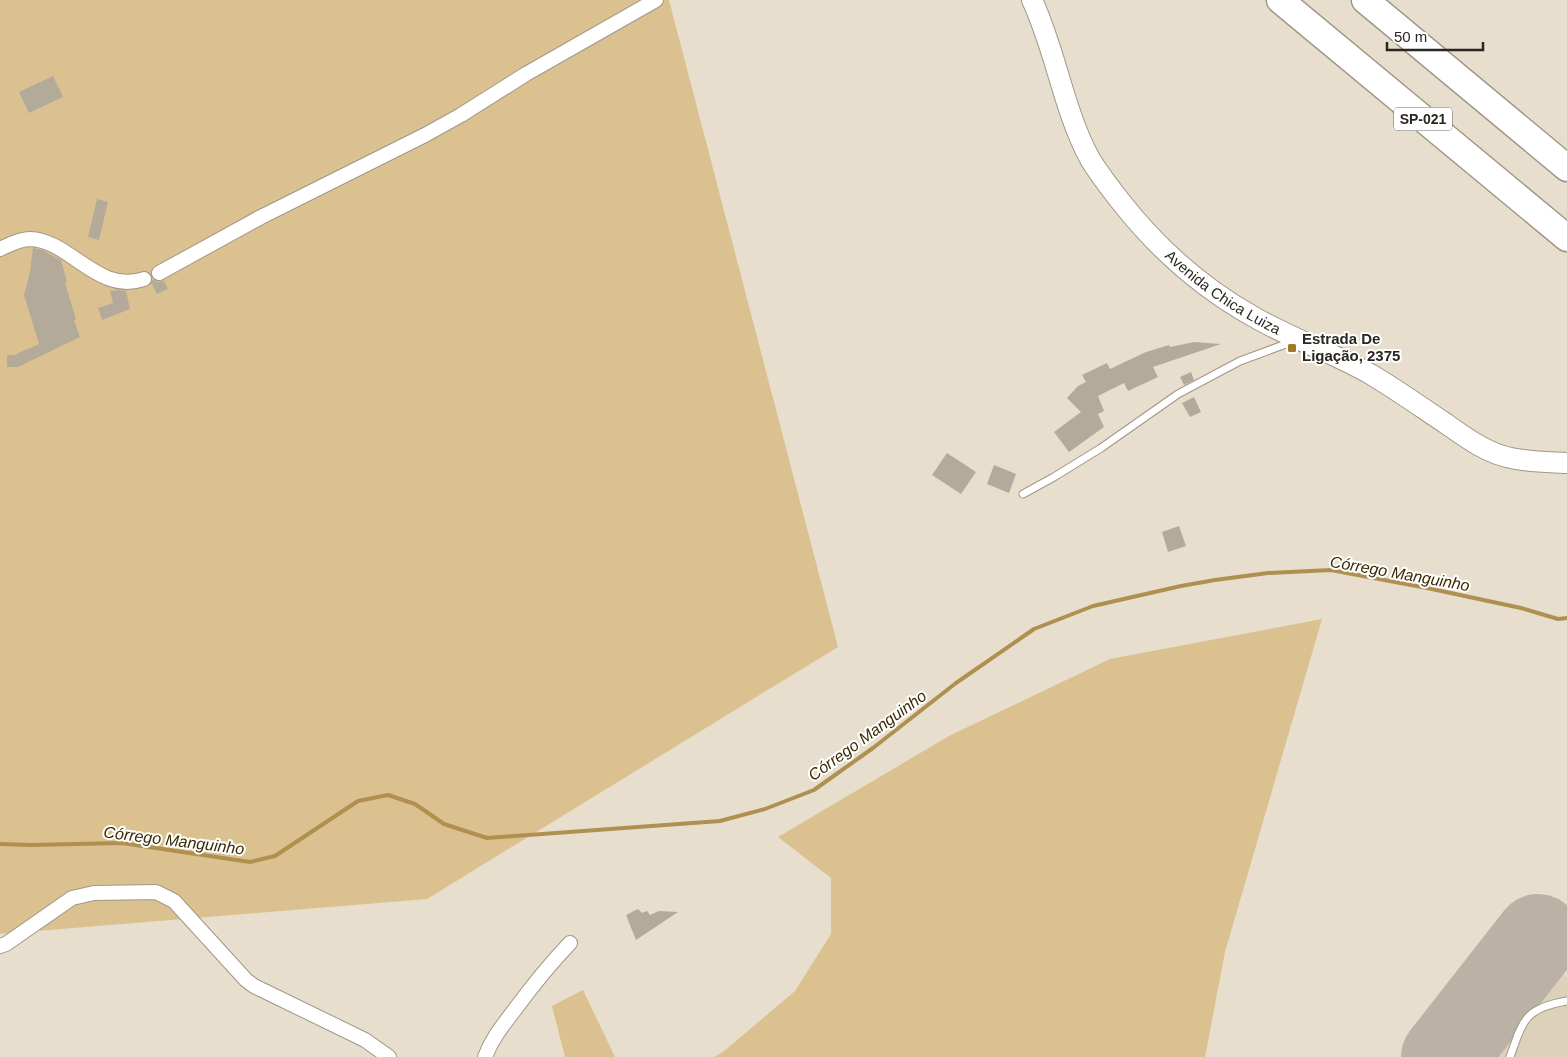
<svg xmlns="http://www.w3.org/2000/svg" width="1567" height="1057" font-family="Helvetica,sans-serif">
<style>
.built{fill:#ded1ba}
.green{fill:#dbc18f}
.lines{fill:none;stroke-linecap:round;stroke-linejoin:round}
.stream{stroke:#b09050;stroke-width:4}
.runway{stroke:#bab2a4;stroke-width:86}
.building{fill:#b3aa9a}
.lane-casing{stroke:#a09787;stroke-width:9}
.street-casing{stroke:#a09787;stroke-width:16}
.secondary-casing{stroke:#a09787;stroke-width:22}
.highway-casing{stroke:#a09787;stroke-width:29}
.lane{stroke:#fff;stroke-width:7}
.street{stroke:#fff;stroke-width:14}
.secondary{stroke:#fff;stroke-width:20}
.highway{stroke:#fff;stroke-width:26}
.poi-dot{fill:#9f7925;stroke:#fff;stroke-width:2}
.labels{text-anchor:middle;stroke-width:4;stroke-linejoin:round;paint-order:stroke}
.shield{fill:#fff;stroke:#6a6864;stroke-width:1}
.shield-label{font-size:14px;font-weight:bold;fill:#2a2721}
.street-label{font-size:15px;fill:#2a2721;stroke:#fff}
.poi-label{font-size:15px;font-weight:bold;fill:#2a2721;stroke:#fff;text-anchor:start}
.water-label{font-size:16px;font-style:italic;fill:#3b2a01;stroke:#fff}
</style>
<rect width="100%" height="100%" fill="#e7decd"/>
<path class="built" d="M1523 925 1551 948 1567 979V1057H1418Z"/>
<path class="green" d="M0 0H669L838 647 427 899 0 934Z
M1322 619 1225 952 1205 1057H714L723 1052 795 991 831 934V878L778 837 949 736 1110 659Z
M583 990 615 1057H565L552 1006Z"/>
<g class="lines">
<path class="stream" d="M0 844 30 845 122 843 250 862 275 856 358 801 388 795 415 804 444 824 487 838 720 821 765 809 814 790 873 748 956 683 1034 629 1093 606 1181 586 1215 580 1268 573 1331 570 1427 588 1521 608 1558 619 1567 618"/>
<path class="runway" d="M1444 1057 1538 937"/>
</g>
<path class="building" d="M53 76 63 97 29 113 19 92Z
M97 199 108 202 99 240 88 237Z
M33 248 42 250 61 260 67 282 65 283 76 319 74 320 80 337 18 367H7V355H14L39 344 24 295 30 272Z
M153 279 158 282 164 281 168 289 157 294 152 284 150 285Z
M119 290 126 291 130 309 102 320 98 308 113 303 110 291Z
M1194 342 1221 344 1153 367 1158 377 1128 391 1124 383 1098 396 1104 411 1098 414 1104 427 1069 452 1054 432 1081 412 1067 398 1078 386 1086 382 1082 375 1107 363 1110 369 1146 352 1169 345 1170 347Z
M1191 372 1194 380 1184 385 1180 377Z
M1194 397 1201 412 1190 417 1182 403Z
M947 453 976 472 961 494 932 475Z
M994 465 1016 474 1009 493 987 484Z
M1179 526 1186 546 1168 552 1162 532Z
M638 909 642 913 647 911 650 915 659 911 678 912 636 940 626 915Z"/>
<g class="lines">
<g class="lane-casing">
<path id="lane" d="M1023 494 1054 477 1101 448 1178 394 1240 361 1294 341
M1510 1057C1523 1020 1525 1008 1567 1001"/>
</g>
<g class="street-casing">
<path id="street" d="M0 249C9 245 19 239 30 239 70 240 98 295 144 279
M159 273 261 217 425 135 461 115 526 74 656 0
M0 946 6 944 72 898 94 893 156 892 174 901 246 980 254 986 365 1040 389 1057
M485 1057C492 1038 504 1024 516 1008 533 985 551 963 570 943"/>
</g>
<g class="secondary-casing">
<g id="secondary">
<path id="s1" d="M1032 0C1056 51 1063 109 1090 159 1099 174 1110 188 1121 202 1158 249 1202 288 1254 317 1292 339 1334 353 1372 375 1397 390 1421 407 1445 423 1465 437 1486 453 1511 458 1529 462 1549 462 1567 463"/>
</g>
</g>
<g class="highway-casing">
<path id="highway" d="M1280 0 1567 238
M1365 0 1567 168"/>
</g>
<use href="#lane" class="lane"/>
<use href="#street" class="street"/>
<use href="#secondary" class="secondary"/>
<use href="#highway" class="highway"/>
</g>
<rect class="poi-dot" x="1287" y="343" width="10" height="10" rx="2.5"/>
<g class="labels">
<rect class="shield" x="1394" y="107.5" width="58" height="23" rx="4"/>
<g class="shield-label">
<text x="1423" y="124">SP-021</text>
</g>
<g class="street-label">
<text dy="5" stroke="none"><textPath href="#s1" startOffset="360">Avenida Chica Luiza</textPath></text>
</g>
<g class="poi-label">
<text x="1302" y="344">Estrada De<tspan x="1302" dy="17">Ligação, 2375</tspan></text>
</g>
<g class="water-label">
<text transform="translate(1400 573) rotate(10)" y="6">Córrego Manguinho</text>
<text transform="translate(867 735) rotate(-36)" y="6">Córrego Manguinho</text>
<text transform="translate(174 840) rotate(7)" y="6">Córrego Manguinho</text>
</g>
</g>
<path d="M1387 42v8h96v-8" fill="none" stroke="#2a2721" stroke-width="2.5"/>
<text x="1394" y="42" font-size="15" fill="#2a2721" stroke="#ffffff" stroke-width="4" paint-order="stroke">50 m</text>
</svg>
